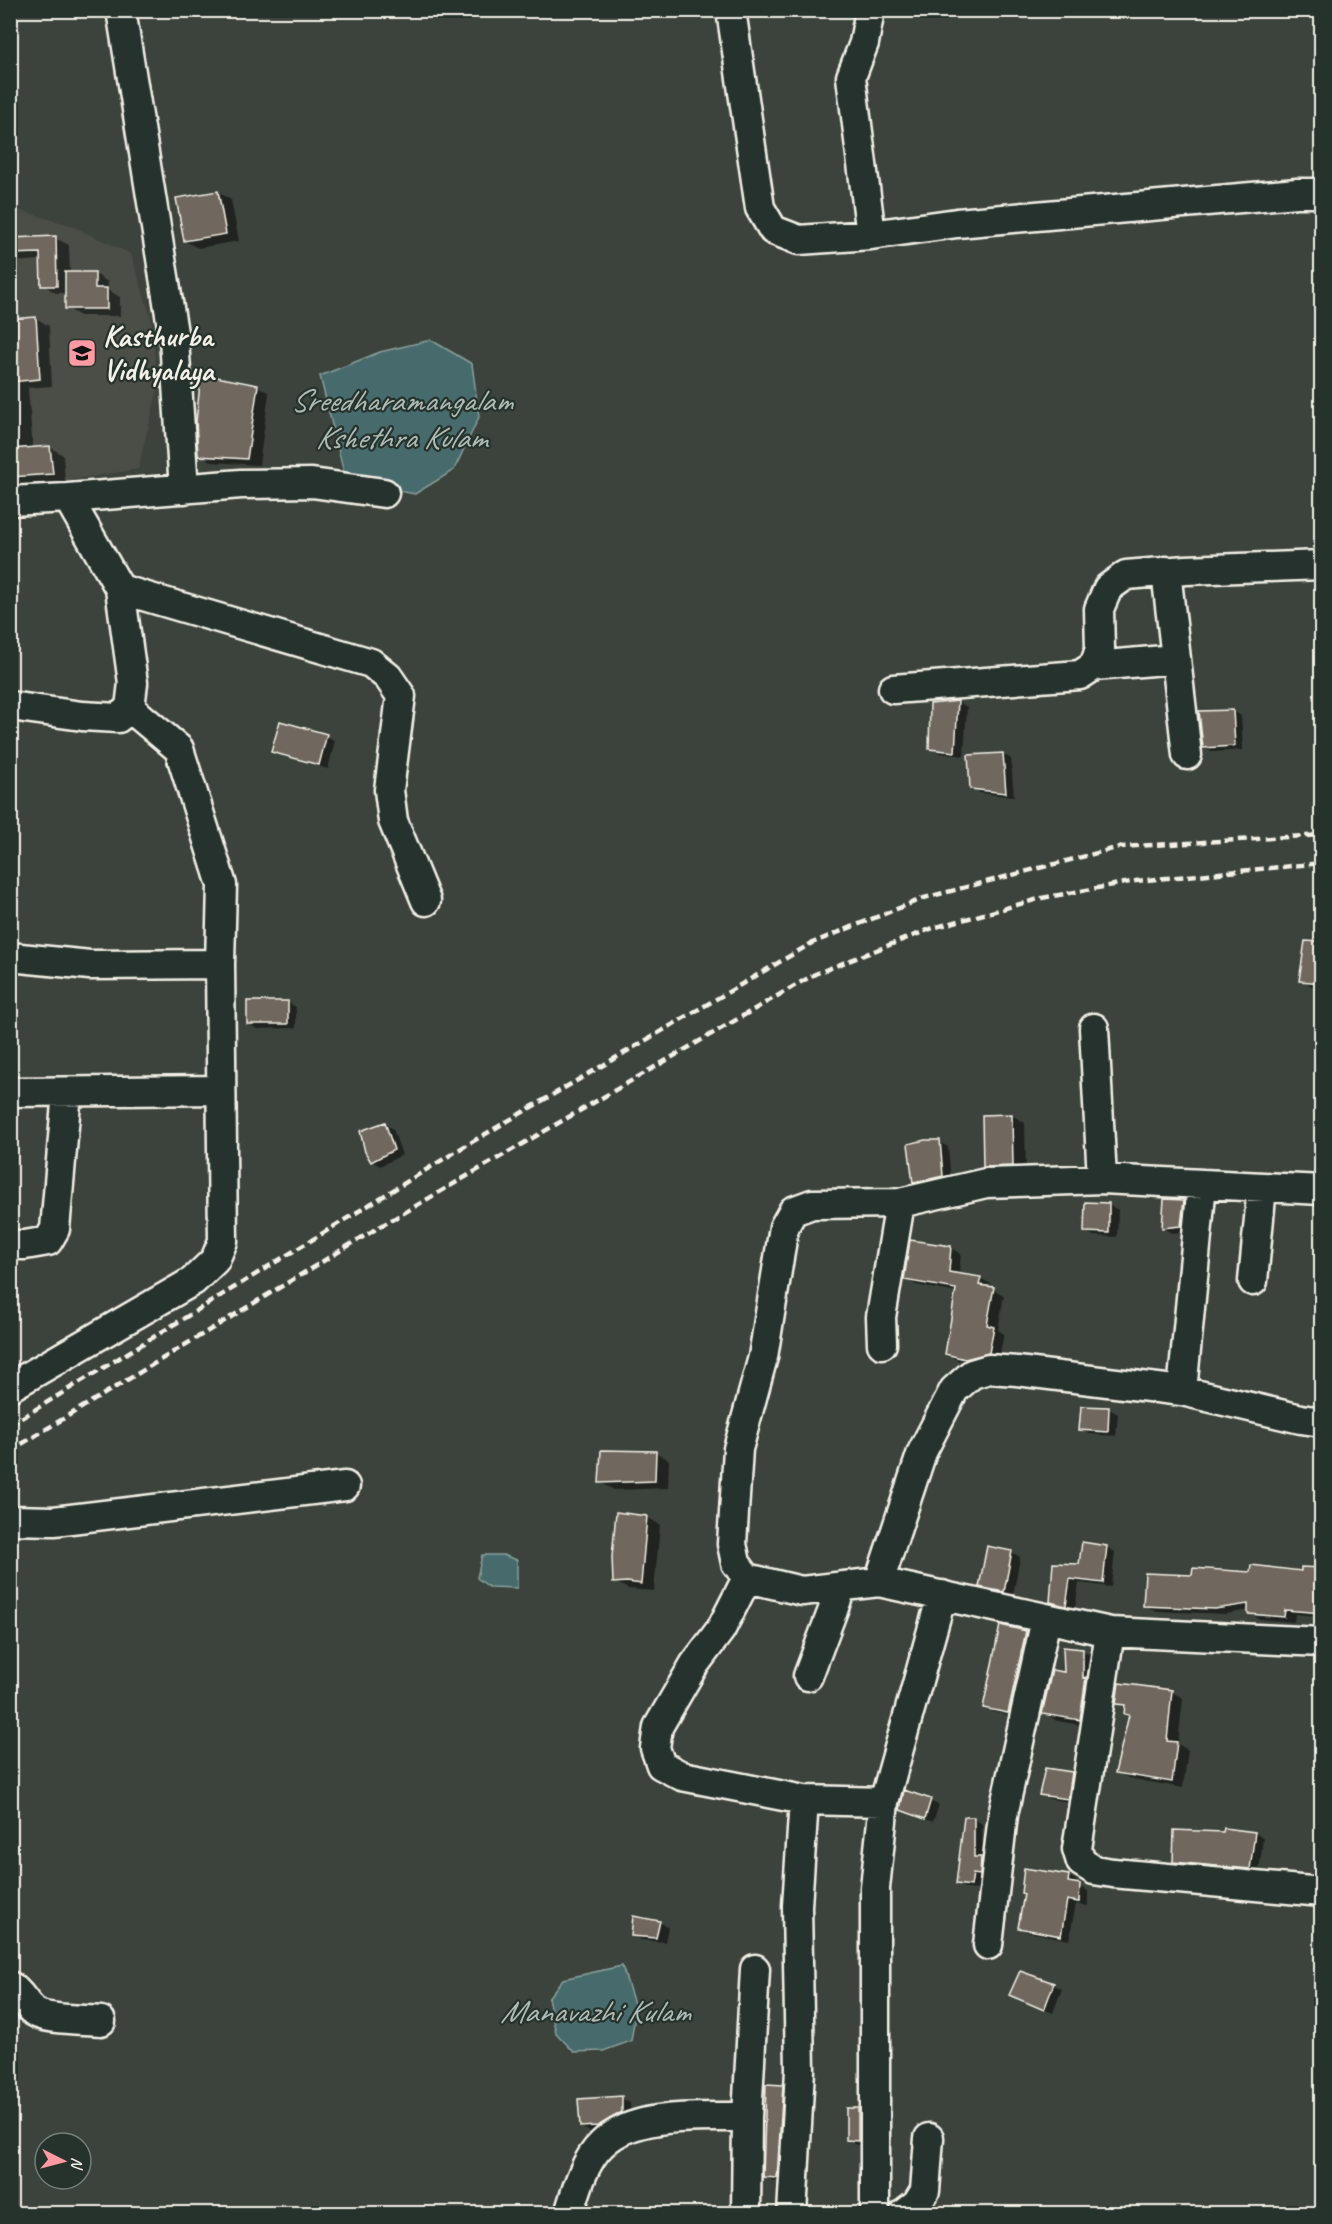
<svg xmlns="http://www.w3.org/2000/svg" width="1332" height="2224" font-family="Caveat,sans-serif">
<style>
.built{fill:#4c4e46}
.water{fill:#476a6c;stroke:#8ca09e;stroke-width:1.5}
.shadow{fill:#0007}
.building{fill:#70685f;stroke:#f4f1e8;stroke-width:1.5}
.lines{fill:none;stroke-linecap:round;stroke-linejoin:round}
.minor-casing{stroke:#f4f1e8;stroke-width:33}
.minor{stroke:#26332d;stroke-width:28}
.rail{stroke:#f4f1e8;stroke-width:4.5;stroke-dasharray:9 4.5;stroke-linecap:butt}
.labels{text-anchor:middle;stroke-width:4.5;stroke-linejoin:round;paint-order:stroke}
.poi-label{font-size:30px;font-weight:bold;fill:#f4f1e8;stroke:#26332d;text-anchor:start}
.water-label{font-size:32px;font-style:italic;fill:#afbbb6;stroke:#26332d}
</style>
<rect width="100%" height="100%" fill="#3c433c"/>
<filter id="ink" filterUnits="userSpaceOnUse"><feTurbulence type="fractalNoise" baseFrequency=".0167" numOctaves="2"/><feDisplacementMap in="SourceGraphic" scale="12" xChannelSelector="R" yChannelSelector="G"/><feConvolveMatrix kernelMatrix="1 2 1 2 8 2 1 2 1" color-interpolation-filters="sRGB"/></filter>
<g filter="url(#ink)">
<path class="built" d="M11 208 70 225 131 254 151 318 158 388 138 469 11 490Z"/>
<path class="water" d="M431 340 472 364 479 417 454 470 415 494 346 481 320 376 380 352Z
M482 1555H503L517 1560V1588L489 1587 477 1578Z
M622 1966 636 2010 631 2041 603 2051 574 2052 556 2033 548 1998 563 1979Z"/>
<path class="shadow" d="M218 192 231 200 239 241 198 248 185 241Z
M10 226 11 239 55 238 69 245 70 274H95L108 282V290L120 297V316H80L67 308V293H56L43 285 42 260 10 262Z
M10 317 15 320 36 318 49 326 52 386 28 388 33 449 50 447 63 455 65 481 19 485 10 480Z
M258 386 269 393 259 465 212 462 200 455Z
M958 702 967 707 964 756 940 753 931 748V706Z
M1233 711 1241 716 1243 750 1213 752 1204 747Z
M281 723 327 736 335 741 328 769 282 756 273 751Z
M1003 754 1011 759 1014 797 980 793 971 788Z
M1322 944V988L1314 987 1300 980Z
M287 1002 296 1007V1028L257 1029 248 1024Z
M1012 1115 1025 1123 1026 1173 998 1174 984 1166Z
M385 1124 393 1129 402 1155 380 1166 372 1161Z
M939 1142 948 1147 951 1181 923 1187 914 1182Z
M1183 1201 1192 1206 1190 1231 1172 1233 1163 1228Z
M1109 1205 1118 1210 1117 1237 1094 1236 1085 1231Z
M951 1248 961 1254 959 1275 980 1278 991 1284 990 1288 1004 1295 998 1330 1004 1334 999 1358 977 1365 957 1360 947 1354 957 1293 916 1285 906 1279Z
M1109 1409 1118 1414 1116 1436 1090 1434 1081 1429Z
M655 1452 669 1460 668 1488 614 1490 600 1482Z
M647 1517 660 1525 654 1591 628 1589 615 1582Z
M1106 1547 1115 1552 1111 1587 1079 1583 1075 1609 1060 1606 1052 1601 1080 1566Z
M1012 1552 1020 1557 1013 1596 989 1591 981 1586Z
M1322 1570V1617L1295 1614 1294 1622 1259 1619 1249 1613V1610L1226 1614 1155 1611 1145 1605 1194 1576Z
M1025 1632 1034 1637 1017 1717 993 1712 985 1707Z
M1083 1651 1096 1658 1093 1727 1057 1721 1044 1713 1066 1673Z
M1172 1692 1183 1698 1178 1744 1188 1750 1183 1788 1128 1778 1117 1772 1130 1716 1126 1713V1708L1117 1703Z
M1071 1774 1080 1779 1076 1803 1049 1799 1041 1794Z
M906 1792 939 1805 933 1822 901 1809Z
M974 1819 982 1824 983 1860 990 1864 988 1879 981 1878 980 1890 966 1889 958 1884Z
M1255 1833 1263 1838 1259 1873 1183 1866 1174 1861Z
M1026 1870 1069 1876 1077 1881V1885L1088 1891V1906L1076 1904 1069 1940 1028 1932 1019 1927 1026 1894Z
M659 1922 668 1927 665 1942 641 1940 633 1935Z
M1053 1984 1062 1989 1053 2013 1020 1999Z
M782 2087 791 2092 786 2182 773 2181 765 2176Z
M621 2098 630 2103 631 2117 607 2130 590 2132 581 2127Z
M848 2110H858L867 2115V2145H856L847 2140Z"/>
<path class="building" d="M218 191 226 234 184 241 176 198Z
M56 236 57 286H41L40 253 10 254V238Z
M65 272H95V288H107V309H65Z
M36 317 40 379 10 382V319Z
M201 374 258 385 247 459 198 456 196 422Z
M50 446 53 474 10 477V449Z
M958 701 955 752 929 749 930 704Z
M1233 710 1235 746 1203 748 1199 711Z
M280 721 327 734 319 765 271 752Z
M1003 753 1006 793 970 789 968 755Z
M1305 941 1322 942V983L1299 981Z
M247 1001H288V1024H247Z
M1012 1114 1013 1166 983 1167 982 1115Z
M385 1122 394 1150 371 1162 365 1152 360 1131Z
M925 1140H940L943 1176 913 1183 908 1144Z
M1164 1199 1184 1200 1181 1226 1162 1228Z
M1085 1202 1109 1203V1233L1084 1232Z
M910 1240 951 1246 949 1272 981 1277 979 1285 994 1287 987 1325 994 1327 989 1353 965 1359 945 1354 956 1289 904 1280Z
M1081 1406 1109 1407 1108 1432 1079 1430Z
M601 1450 656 1451 655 1481 599 1483Z
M616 1512 647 1516 641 1584 627 1582 613 1583 612 1557Z
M1082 1542 1107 1546 1103 1583 1070 1579 1066 1606 1050 1602 1053 1563 1079 1564Z
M987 1546 1012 1551 1004 1592 979 1587Z
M1251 1565 1301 1571V1567L1322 1568V1613L1285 1610 1284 1617 1248 1614V1604L1215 1609 1143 1606 1145 1573 1192 1575 1193 1568 1250 1572Z
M1000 1625 1026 1631 1008 1713 983 1708Z
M1063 1647 1083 1649V1678L1086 1677 1080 1720 1042 1714 1052 1670 1064 1672Z
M1119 1683 1172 1690 1167 1741 1177 1742 1172 1782 1115 1773 1129 1715 1124 1714 1125 1705 1116 1704Z
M1045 1768 1072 1772 1068 1799 1039 1795Z
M904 1790 931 1799 925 1819 900 1810Z
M964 1817H974V1857H981L980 1875 973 1874 971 1886 956 1884Z
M1224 1828 1255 1832 1250 1869 1173 1862 1174 1830 1223 1832Z
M1024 1868 1069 1875 1068 1882 1080 1884 1079 1902 1067 1900 1061 1936 1018 1928 1024 1894 1021 1893Z
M633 1916 660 1921 656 1938 631 1936Z
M1020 1971 1054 1983 1044 2010 1009 1995Z
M766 2084 783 2085 777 2178 763 2177Z
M622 2096V2112L598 2126 580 2127 578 2099Z
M846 2108H858V2141L846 2140Z"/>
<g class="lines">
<g class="minor-casing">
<path id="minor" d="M121 10 174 339 184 489
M731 10 760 208 773 230 799 240 871 235 957 223 1297 193H1322
M870 10 864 43 851 77 871 235
M68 498 241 484 312 483 384 493
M10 501 68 498 120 589 371 663 388 677 401 696 389 790 393 821 426 901
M1166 571 1187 755
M1094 666 1176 659
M893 689 1080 675 1094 666 1100 649 1099 609 1108 588 1126 575 1186 570 1322 565
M10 706 82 716 118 718 130 708 133 683 120 589
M10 957 90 965 220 964
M1094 1028 1102 1179
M11 1092 221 1090
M900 1203 986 1183 1102 1179 1322 1190
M10 1245H25L48 1241 55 1229 67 1092
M1253 1281 1262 1187
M10 1387 193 1281 215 1260 223 1241 220 964 222 885 179 749 130 708
M1182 1391 1202 1184
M1322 1422 1301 1419 1182 1391 1017 1371 989 1369 972 1374 954 1390 922 1452 879 1582 1110 1632 1322 1642
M10 1520 54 1521 345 1486
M747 1578 721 1629 694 1665 658 1727 655 1748 661 1765 682 1776 804 1800 884 1802 942 1595
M879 1582 802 1591 747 1578 736 1563 732 1544 738 1449 763 1357 784 1227 793 1211 812 1204 900 1203 881 1317 882 1344
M1110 1632 1077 1849 1081 1862 1094 1870 1113 1873 1322 1892
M808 1676 842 1586
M988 1945 1003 1815 1046 1619
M10 1986C20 1992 24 2002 32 2010 43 2021 85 2019 101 2021
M569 2214C576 2191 584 2161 602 2144 635 2111 704 2118 747 2117
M746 2214 747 2117 755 1969
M792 2214 800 2070 797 1906 804 1800
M875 2214V1888L884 1802
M904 2214 917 2204 925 2191 929 2138"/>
</g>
<use href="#minor" class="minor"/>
<path class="rail" d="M10 1425 465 1146 812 943 924 898 1120 847 1322 835
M10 1451 376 1229 815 974 933 928 1042 898 1136 881 1322 863"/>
</g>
</g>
<defs>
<g id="school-square" transform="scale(1.5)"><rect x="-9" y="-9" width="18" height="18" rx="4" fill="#ff9aa2" stroke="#26332d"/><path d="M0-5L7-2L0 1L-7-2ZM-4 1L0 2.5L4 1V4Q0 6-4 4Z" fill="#111"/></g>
</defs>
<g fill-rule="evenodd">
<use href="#school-square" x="82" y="353"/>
</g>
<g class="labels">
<g class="poi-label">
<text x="103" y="346">Kasthurba<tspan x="103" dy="34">Vidhyalaya</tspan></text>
</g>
<g class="water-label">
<text x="401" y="411">Sreedharamangalam<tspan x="401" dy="37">Kshethra Kulam</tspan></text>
<text x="595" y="2022">Manavazhi Kulam</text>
</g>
</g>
<rect width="1332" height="2224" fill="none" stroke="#26332d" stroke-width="36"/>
<rect x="18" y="18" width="1296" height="2188" fill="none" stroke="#f4f1e8" stroke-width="2" filter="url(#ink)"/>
<g transform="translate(63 2161) rotate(96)"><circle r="28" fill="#26332d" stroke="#787f78" stroke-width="1.5"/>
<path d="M0-4.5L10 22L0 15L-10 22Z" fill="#ff9aa2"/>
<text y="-9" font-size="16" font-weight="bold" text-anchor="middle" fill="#f4f1e8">N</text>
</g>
</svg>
